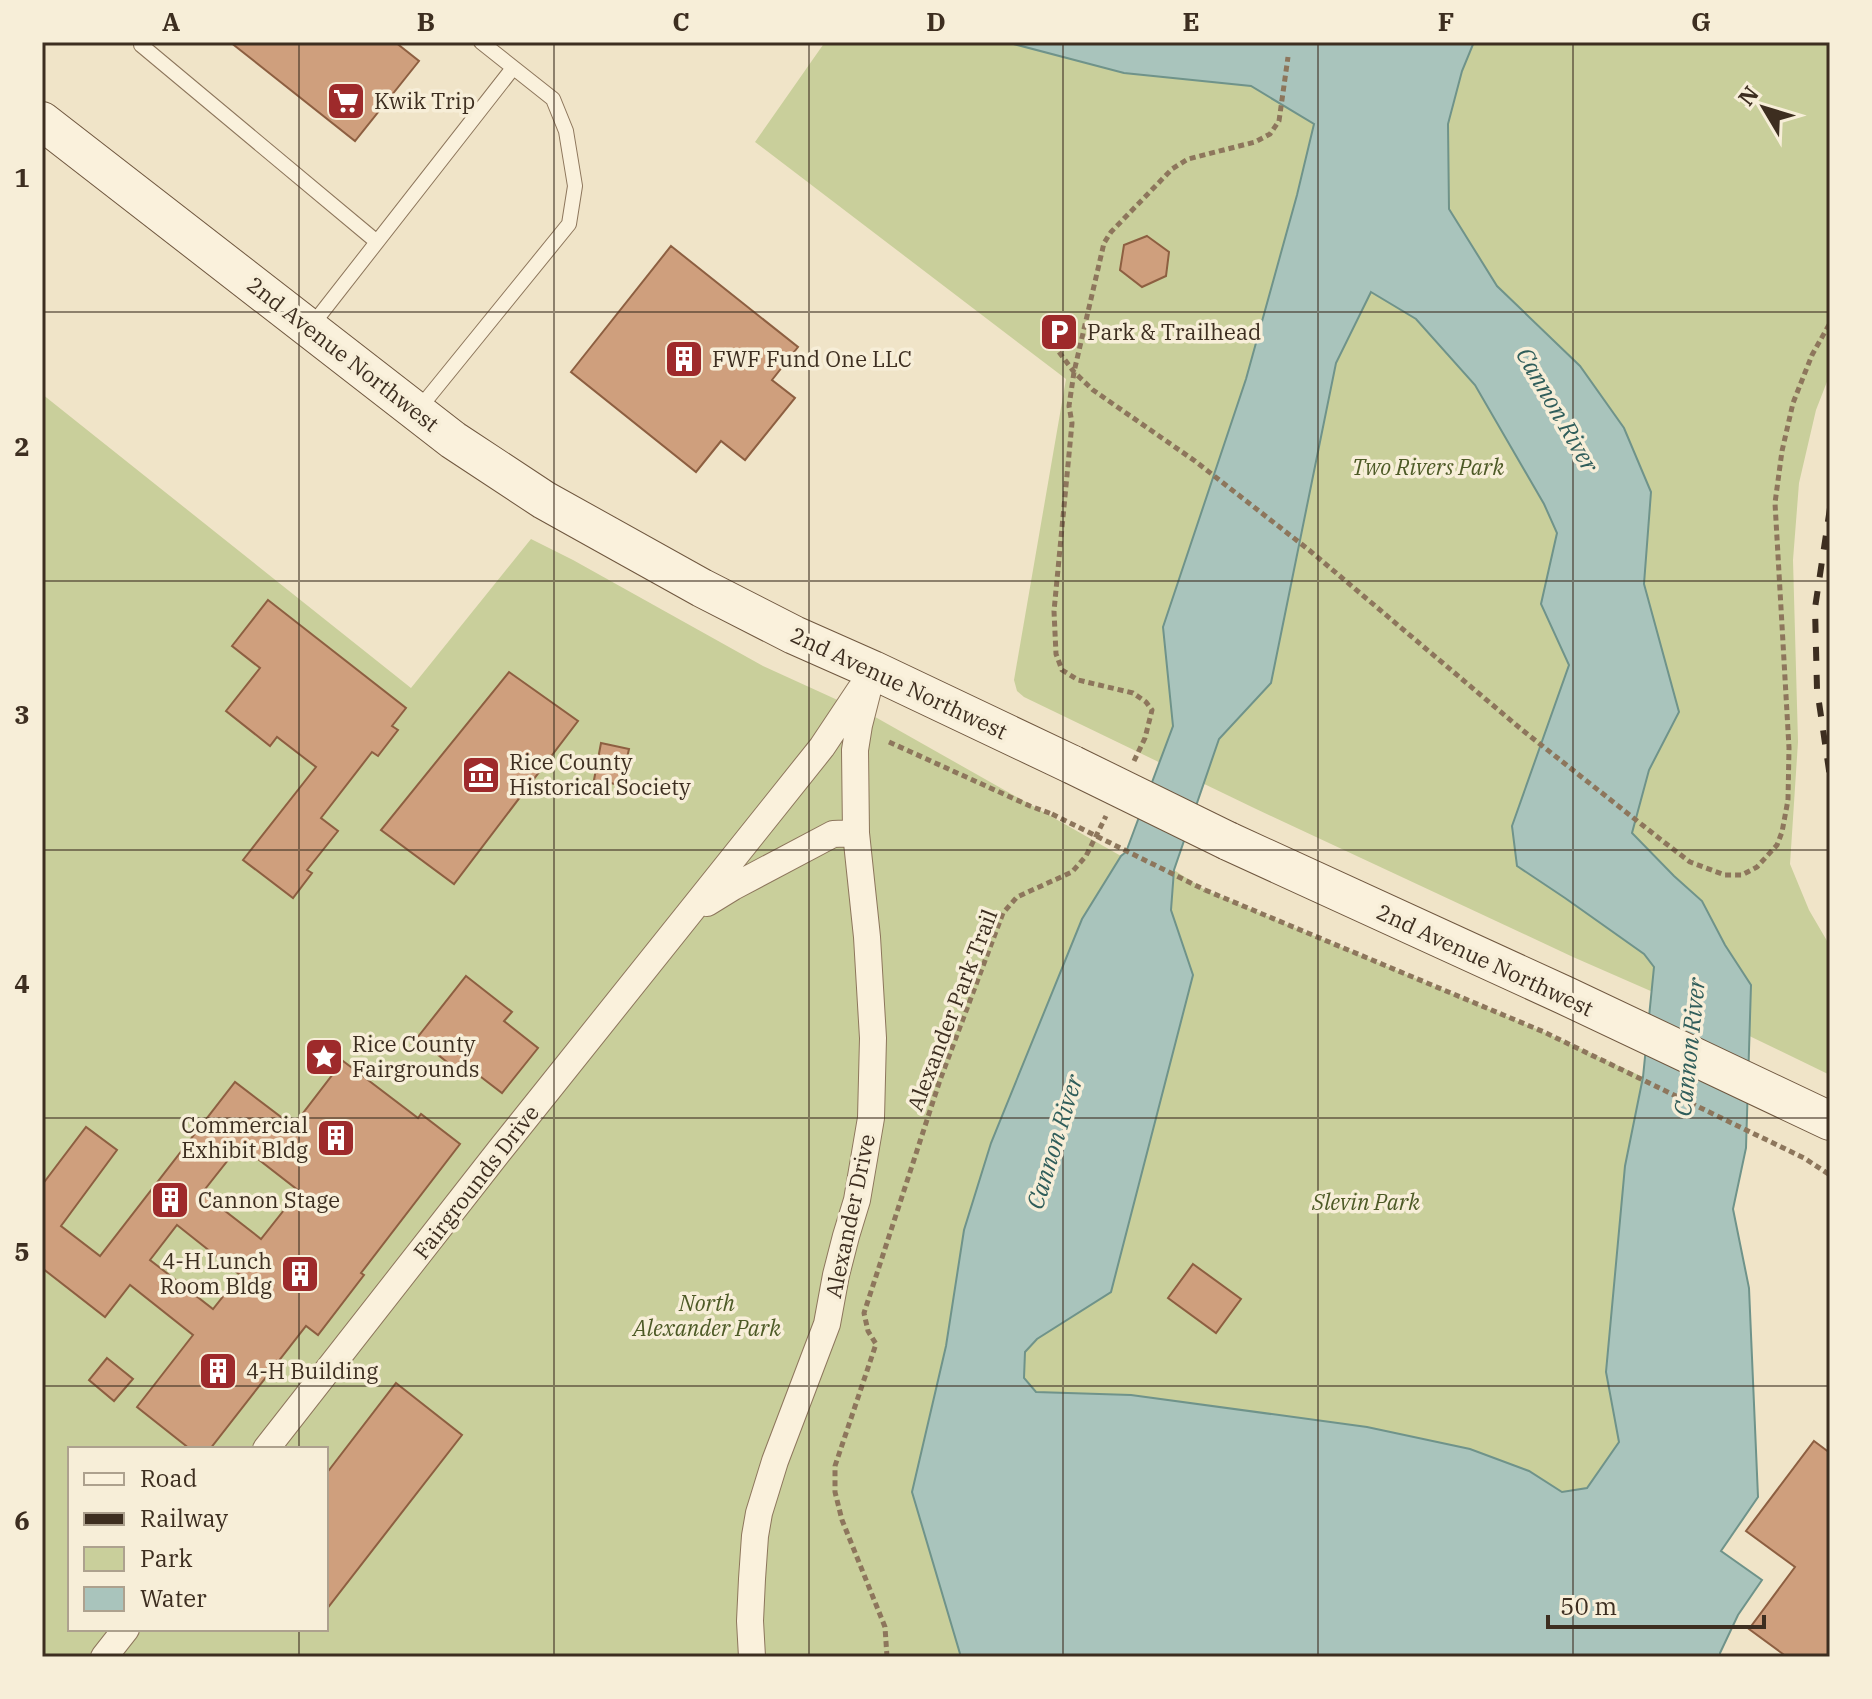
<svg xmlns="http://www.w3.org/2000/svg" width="1872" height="1699" font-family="'IBM Plex Serif',serif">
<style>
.green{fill:#c9cf9b;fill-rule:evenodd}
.water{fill:#a9c4bc;stroke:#6f938a;stroke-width:2;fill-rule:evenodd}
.building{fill:#cf9f7d;stroke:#8d5f41;stroke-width:2;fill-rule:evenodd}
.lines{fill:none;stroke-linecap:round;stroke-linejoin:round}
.lane-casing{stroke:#8d765c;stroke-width:16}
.street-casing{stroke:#8d765c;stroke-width:28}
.secondary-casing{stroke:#6f573f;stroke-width:40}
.path{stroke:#8d765c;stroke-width:5;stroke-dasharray:6 4;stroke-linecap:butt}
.lane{stroke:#faf1dc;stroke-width:14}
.street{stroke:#faf1dc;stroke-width:26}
.secondary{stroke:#faf1dc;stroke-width:38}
.rail{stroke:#3d2e20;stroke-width:6;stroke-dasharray:14 14;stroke-linecap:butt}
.secondary-bridge-casing{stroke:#6f573f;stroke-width:40;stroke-linecap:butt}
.path-bridge{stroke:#8d765c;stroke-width:5;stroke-dasharray:6 4;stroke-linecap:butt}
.secondary-bridge{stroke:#faf1dc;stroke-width:38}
.grid{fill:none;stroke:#3d2e20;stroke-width:2;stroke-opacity:0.55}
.labels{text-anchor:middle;stroke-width:7;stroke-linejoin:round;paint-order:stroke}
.poi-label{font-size:22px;fill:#3d2e20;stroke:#f7eed8;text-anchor:start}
.street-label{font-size:22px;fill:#3d2e20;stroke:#f7eed8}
.park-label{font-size:22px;font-style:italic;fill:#4d5a26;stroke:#f7eed8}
.water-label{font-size:24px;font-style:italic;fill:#2f5d5a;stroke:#f7eed8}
.neatline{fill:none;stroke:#3d2e20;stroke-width:3}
.grid-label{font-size:26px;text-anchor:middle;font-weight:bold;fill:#3d2e20}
</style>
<rect width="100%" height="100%" fill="#f0e4c8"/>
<path class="green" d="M825 42H1830V374L1816 410 1799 483 1793 560 1798 742 1790 864 1809 910 1830 946V1075L1710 1017 1573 957 1254 808 1024 697 1017 691 1014 680 1066 379 755 142Z
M42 394 411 688 531 539 573 560 763 666 877 718 1121 856 1082 919 964 1230 946 1346 961 1657H42ZM70 1449H326V1629H70Z
M1174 870 1205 890 1544 1032 1643 1077 1625 1166 1606 1372 1619 1442 1587 1488 1562 1492 1529 1471 1470 1449 1367 1427 1131 1395 1035 1392 1024 1378 1025 1352 1037 1339 1111 1292 1193 975 1171 910Z"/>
<path class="water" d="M1006 42H1474L1462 71 1448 124 1449 209 1497 286 1580 366 1624 428 1651 492 1644 584 1679 712 1649 770 1632 833 1674 876 1702 901 1725 945 1751 985 1746 1148 1733 1209 1749 1288 1758 1497 1721 1551 1762 1580 1738 1615 1720 1653V1657H961L912 1492 946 1346 964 1230 991 1143 1082 919 1121 856 1126 852 1173 726 1163 627 1246 379 1297 195 1314 124 1251 86 1124 73ZM1371 292 1416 319 1475 385 1544 504 1557 533 1541 604 1569 665 1512 826 1517 866 1565 898 1644 954 1654 967 1643 1077 1625 1166 1606 1372 1619 1442 1587 1488 1562 1492 1529 1471 1470 1449 1367 1427 1131 1395 1036 1392 1024 1378 1025 1352 1037 1339 1111 1292 1193 975 1171 910 1174 870 1219 739 1271 683 1336 363Z"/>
<path class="building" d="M230 42H395L419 61 355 141Z
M1147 236 1169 252 1166 276 1142 287 1120 270 1124 245Z
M671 246 798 347 772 380 795 398 745 460 721 441 696 472 571 372Z
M268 600 406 708 392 726 398 730 378 756 372 752 321 818 338 831 307 870 312 873 293 898 243 860 316 767 277 737 270 746 226 711 260 668 232 646Z
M509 672 578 721 454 884 381 830Z
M601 743 629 749 621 785 594 780Z
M466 976 512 1012 504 1021 538 1048 502 1093 468 1067 462 1074 417 1038Z
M343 1061 418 1118 421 1114 460 1144 361 1273 364 1275 318 1335 306 1326 210 1449H190L137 1407 193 1335 130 1285 105 1317 42 1268V1185L86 1127 117 1150 61 1226 100 1256 235 1082 293 1126ZM240 1145 299 1191 261 1239 202 1193ZM177 1225 240 1275 213 1309 150 1260Z
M1193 1264 1241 1299 1216 1333 1168 1298Z
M107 1358 133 1379 114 1401 89 1380Z
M396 1383 462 1435 326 1610V1474Z
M1814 1441 1830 1453V1657H1787L1749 1629 1795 1567 1746 1531Z"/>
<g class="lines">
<g class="lane-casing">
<path id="lane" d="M144 42 141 45 377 242
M309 329 513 68
M418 410 569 224 575 186 566 131 553 99 481 42"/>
</g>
<g class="street-casing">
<path id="street" d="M707 903 733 887 833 834 856 833
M266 1449 500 1150 822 747 860 690
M104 1657 126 1629
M752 1657 750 1621 752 1579 755 1536 759 1513 775 1461 827 1324 836 1275 846 1236 857 1200 871 1118 873 1038 867 937 856 833 855 750 859 725 873 670"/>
</g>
<g class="secondary-casing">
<path id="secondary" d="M42 121 453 440 544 500 702 588 794 635 873 670 1073 765
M1228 841 1564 995 1830 1121"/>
</g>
<path class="path" d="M1059 352 1074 372 1093 390 1195 461 1309 550 1521 729 1660 839 1690 862 1725 875H1742L1757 867 1777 845 1782 832 1788 800 1789 748 1775 503 1782 451 1793 403 1812 355 1830 323
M889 742 1030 806 1052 814
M1134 761 1145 738 1152 710 1146 702 1133 693 1078 680 1062 670 1056 654 1054 611 1072 423 1069 406 1074 372 1104 243 1111 232 1172 169 1188 159 1255 142 1270 134 1279 121 1288 57
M1205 890 1544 1032 1804 1158 1830 1175
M887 1657 885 1627 842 1520 835 1492V1466L876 1344 868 1331 864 1313 940 1080 1003 913 1017 897 1072 872 1086 856 1106 816"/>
<use href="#lane" class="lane"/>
<use href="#street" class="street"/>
<use href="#secondary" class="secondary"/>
<path class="rail" d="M1830 508 1815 608 1817 689 1830 777"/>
<g class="secondary-bridge-casing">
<path id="secondary-bridge" d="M1073 765 1228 841"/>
</g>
<path class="path-bridge" d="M1052 814 1205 890"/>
<use href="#secondary-bridge" class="secondary-bridge"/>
</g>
<path class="grid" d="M299 42V1449M554 42V1657M809 42V1657M1063 42V1657M1318 42V1657M1573 42V1657M42 312H1830M42 581H1830M42 850H1830M42 1118H1830M42 1386H1830M299 1629V1657"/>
<defs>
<g id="supermarket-square" transform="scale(2)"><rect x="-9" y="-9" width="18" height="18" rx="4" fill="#9e2a2b" stroke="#f7eed8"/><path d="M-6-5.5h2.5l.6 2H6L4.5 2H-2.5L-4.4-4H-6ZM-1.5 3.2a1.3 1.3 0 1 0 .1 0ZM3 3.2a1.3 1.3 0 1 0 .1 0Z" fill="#fff"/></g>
<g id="parking-square" transform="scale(2)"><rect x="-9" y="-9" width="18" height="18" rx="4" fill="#9e2a2b" stroke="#f7eed8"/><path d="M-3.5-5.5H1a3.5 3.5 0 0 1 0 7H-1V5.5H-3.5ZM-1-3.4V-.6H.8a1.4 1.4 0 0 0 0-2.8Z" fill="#fff"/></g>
<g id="building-square" transform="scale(2)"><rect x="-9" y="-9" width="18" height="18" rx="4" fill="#9e2a2b" stroke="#f7eed8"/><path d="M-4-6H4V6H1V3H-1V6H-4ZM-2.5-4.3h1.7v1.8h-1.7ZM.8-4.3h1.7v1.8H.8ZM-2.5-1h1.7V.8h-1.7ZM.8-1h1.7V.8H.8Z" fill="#fff"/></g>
<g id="museum-square" transform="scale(2)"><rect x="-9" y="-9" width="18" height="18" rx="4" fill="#9e2a2b" stroke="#f7eed8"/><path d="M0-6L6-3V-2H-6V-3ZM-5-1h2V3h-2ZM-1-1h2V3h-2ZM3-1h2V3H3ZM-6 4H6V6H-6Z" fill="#fff"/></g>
<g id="sight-square" transform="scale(2)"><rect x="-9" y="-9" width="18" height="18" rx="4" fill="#9e2a2b" stroke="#f7eed8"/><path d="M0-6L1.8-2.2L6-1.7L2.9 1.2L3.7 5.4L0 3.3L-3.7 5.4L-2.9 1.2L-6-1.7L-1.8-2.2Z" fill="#fff"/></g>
</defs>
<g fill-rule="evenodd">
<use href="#supermarket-square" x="346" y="101"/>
<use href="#parking-square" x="1059" y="332"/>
<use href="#building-square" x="684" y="359"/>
<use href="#museum-square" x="481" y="775"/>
<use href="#sight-square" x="324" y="1057"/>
<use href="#building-square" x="336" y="1138"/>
<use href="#building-square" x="170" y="1200"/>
<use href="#building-square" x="300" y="1274"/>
<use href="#building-square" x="218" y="1371"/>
</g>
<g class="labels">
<g class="poi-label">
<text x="374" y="109">Kwik Trip</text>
<text x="1087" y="340">Park &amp; Trailhead</text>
<text x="712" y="367">FWF Fund One LLC</text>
<text x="509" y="770">Rice County<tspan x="509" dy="25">Historical Society</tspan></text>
<text x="352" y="1052">Rice County<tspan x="352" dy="25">Fairgrounds</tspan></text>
<text x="308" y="1133" text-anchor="end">Commercial<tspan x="308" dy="25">Exhibit Bldg</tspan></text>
<text x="198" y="1208">Cannon Stage</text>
<text x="272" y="1269" text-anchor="end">4-H Lunch<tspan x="272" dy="25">Room Bldg</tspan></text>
<text x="246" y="1379">4-H Building</text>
</g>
<g class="street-label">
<text transform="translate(343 354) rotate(38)" y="8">2nd Avenue Northwest</text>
<text transform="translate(899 683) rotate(25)" y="8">2nd Avenue Northwest</text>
<text transform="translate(1485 960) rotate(25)" y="8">2nd Avenue Northwest</text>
<text transform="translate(952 1010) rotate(-69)" y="8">Alexander Park Trail</text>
<text transform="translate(476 1182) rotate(-52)" y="8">Fairgrounds Drive</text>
<text transform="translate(850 1216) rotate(-78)" y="8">Alexander Drive</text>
</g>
<g class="park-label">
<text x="1428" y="475">Two Rivers Park</text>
<text x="1366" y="1210">Slevin Park</text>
<text x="707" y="1311">North<tspan x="707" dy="25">Alexander Park</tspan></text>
</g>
<g class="water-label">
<text transform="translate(1557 410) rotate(60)" y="8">Cannon River</text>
<text transform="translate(1690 1047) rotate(-84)" y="8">Cannon River</text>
<text transform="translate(1055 1142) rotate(-73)" y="8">Cannon River</text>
</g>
</g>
<rect width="1872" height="1699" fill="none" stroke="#f7eed8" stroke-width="88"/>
<rect x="68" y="1447" width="260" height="184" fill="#f7eed8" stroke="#ada18e" stroke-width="2"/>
<rect x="84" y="1473" width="40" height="12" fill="#faf1dc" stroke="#ada18e" stroke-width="2"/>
<text x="140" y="1487" font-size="24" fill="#3d2e20">Road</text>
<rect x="84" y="1513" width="40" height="12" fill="#3d2e20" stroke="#ada18e" stroke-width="2"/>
<text x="140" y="1527" font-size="24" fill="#3d2e20">Railway</text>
<rect x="84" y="1547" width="40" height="24" fill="#c9cf9b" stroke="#ada18e" stroke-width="2"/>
<text x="140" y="1567" font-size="24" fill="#3d2e20">Park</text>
<rect x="84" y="1587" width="40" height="24" fill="#a9c4bc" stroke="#ada18e" stroke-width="2"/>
<text x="140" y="1607" font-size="24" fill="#3d2e20">Water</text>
<g transform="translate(1764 108) rotate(308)" stroke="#f7eed8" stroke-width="6" paint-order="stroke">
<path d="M0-6L14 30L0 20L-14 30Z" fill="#3d2e20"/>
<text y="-12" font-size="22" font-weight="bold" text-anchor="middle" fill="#3d2e20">N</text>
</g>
<path d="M1548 1615v12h216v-12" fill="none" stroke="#3d2e20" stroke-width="4"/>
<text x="1560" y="1615" font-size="24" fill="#3d2e20" stroke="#f7eed8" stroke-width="6" paint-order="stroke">50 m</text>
<rect x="44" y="44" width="1784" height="1611" class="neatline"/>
<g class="grid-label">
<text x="171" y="31">A</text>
<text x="426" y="31">B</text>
<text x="681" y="31">C</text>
<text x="936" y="31">D</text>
<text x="1191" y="31">E</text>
<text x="1446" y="31">F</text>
<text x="1701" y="31">G</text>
<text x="22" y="187">1</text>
<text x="22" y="456">2</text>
<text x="22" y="724">3</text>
<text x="22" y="993">4</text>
<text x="22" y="1261">5</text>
<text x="22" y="1530">6</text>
</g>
</svg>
